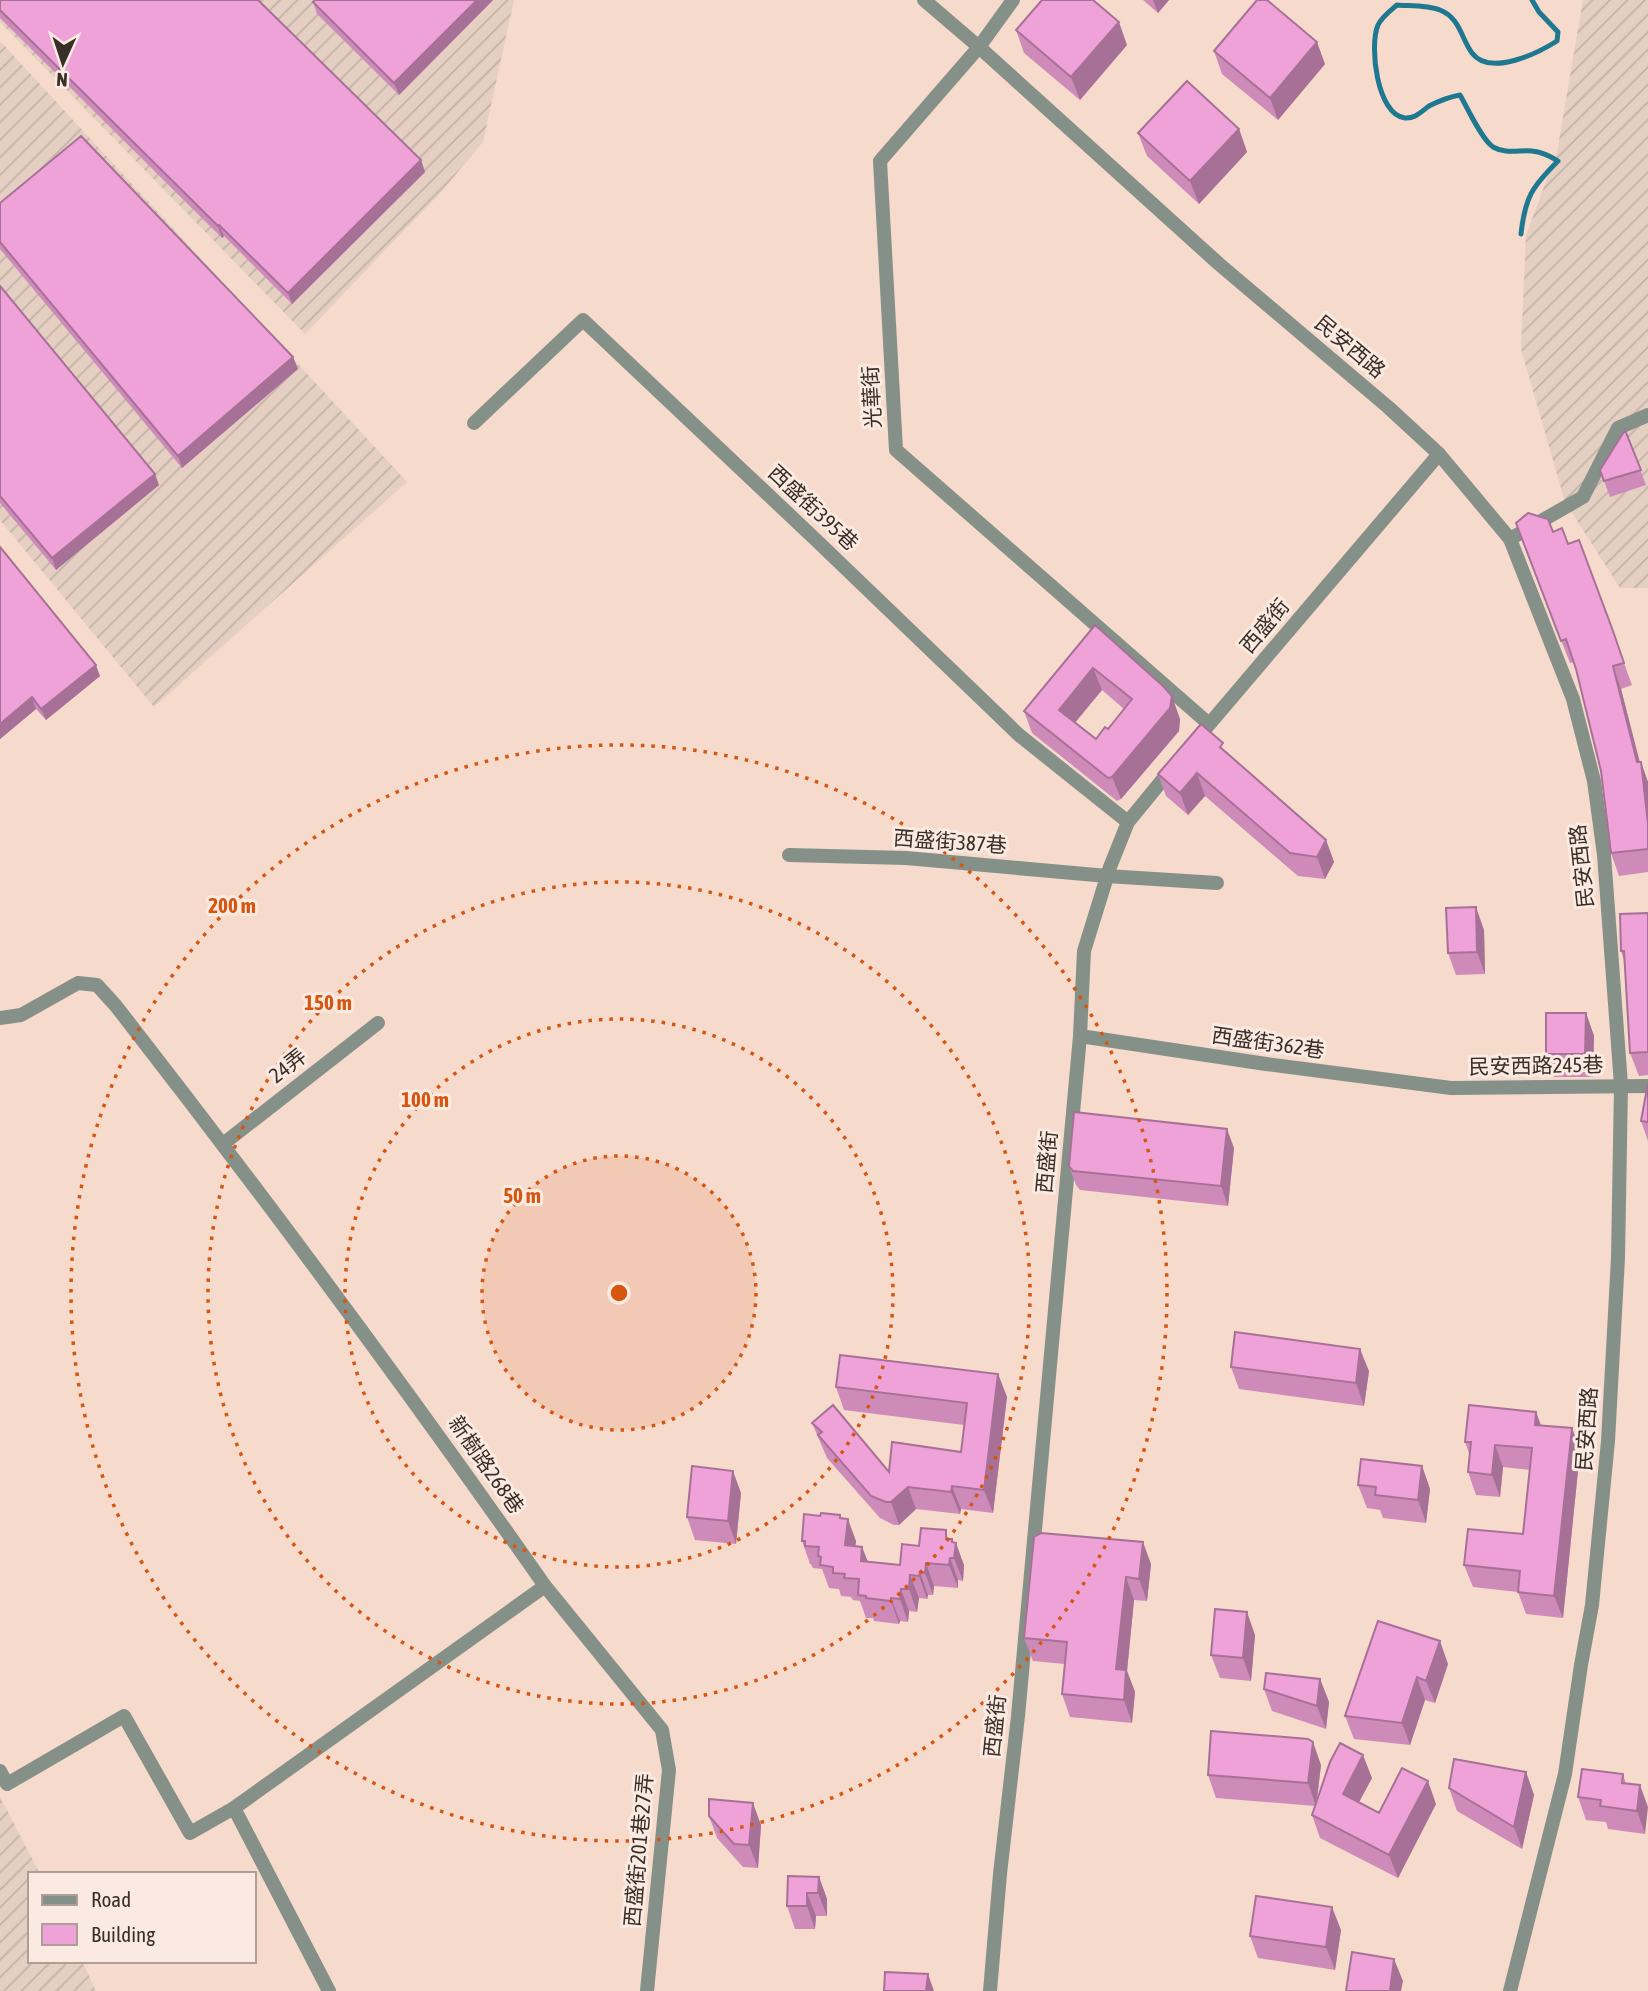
<svg xmlns="http://www.w3.org/2000/svg" width="1648" height="1991" font-family="'Asap Condensed','Noto Sans TC',sans-serif">
<style>
.industrial{fill:url(#industrial-furrows)}
.lines{fill:none;stroke-linecap:round;stroke-linejoin:round}
.stream{stroke:#1e7890;stroke-width:5}
.minor{stroke:#859089;stroke-width:14}
.tertiary{stroke:#859089;stroke-width:14}
.wall{fill:#ce8bba;fill-rule:evenodd}
.shaded-wall{fill:#a77197}
.building{fill:#efa2d8;stroke:#a77197;stroke-width:2;fill-rule:evenodd}
.ring{fill:none;stroke:#d6550f;stroke-width:3.5;stroke-dasharray:3.5 7}
.labels{text-anchor:middle;stroke-width:6;stroke-linejoin:round;paint-order:stroke}
.street-label{font-size:21px;fill:#392f29;stroke:#fbeae1}
.centre{fill:#d6550f;stroke:#fbeae1;stroke-width:3.5}
.ring-label{font-size:21px;text-anchor:middle;font-weight:bold;fill:#d6550f;stroke:#fbeae1;stroke-width:6;stroke-linejoin:round;paint-order:stroke}
</style>
<defs>
<pattern id="industrial-furrows" width="10" height="10" patternUnits="userSpaceOnUse" patternTransform="scale(1.75)"><rect width="10" height="10" fill="#e4cfc2"/><path d="M-1 1l2-2M0 10L10 0M9 11l2-2" fill="none" stroke="#c4b2a7"/></pattern>
</defs>
<rect width="100%" height="100%" fill="#f6dacb"/>
<path class="industrial" d="M0 0H514L483 142 441 192 305 334 0 22Z
M1583 0H1648V588H1620L1565 502 1521 349 1526 235 1557 152Z
M0 41 407 482 154 707 0 520Z
M0 1797 40 1874H30V1961H82L96 1991H0Z"/>
<g class="lines">
<path class="stream" d="M1521 234C1525 197 1532 187 1558 161 1550 156 1542 152 1532 151 1519 150 1505 154 1493 147 1482 140 1467 107 1460 95 1449 97 1439 101 1429 106 1422 111 1415 119 1405 118 1377 115 1369 46 1378 25 1382 17 1390 11 1397 5 1410 6 1428 5 1440 10 1460 18 1461 38 1472 53 1490 77 1538 53 1557 41L1558 32 1539 12 1532 0"/>
<path class="minor" d="M1013 0 979 47 880 161 896 450 1209 724
M474 423 583 320 815 539 1019 735 1128 822
M1510 539 1583 497 1618 428 1648 415
M1195 741 1439 454
M789 855 906 858 1107 876 1217 883
M0 1018 21 1015 78 983 97 985 116 1006C264 1196 407 1389 545 1586L234 1808 329 1991
M1080 1036 1266 1064 1451 1088 1648 1086
M223 1144 378 1023
M545 1586 662 1730 669 1770 647 1991
M0 1771 7 1784 124 1716 190 1833 234 1808
M990 1991 1000 1874 1018 1716 1080 1036 1084 951 1110 867 1128 822 1173 767"/>
<path class="tertiary" d="M924 0 979 47 1219 264 1388 407 1439 454 1510 539 1573 699 1594 781 1604 855 1621 1085 1618 1258 1608 1441 1592 1605 1581 1665 1565 1774 1510 1991"/>
</g>
<path class="wall" d="M0 0 421 160 425 172 292 304 224 236 222 238 0 18Z
M315 0H493L399 95 317 14 313 2Z
M1143 0H1169L1158 13Z
M1016 30 1127 45 1080 100 1024 53Z
M1214 51 1325 64 1278 120 1222 74Z
M1239 129 1247 152 1199 204 1147 156 1138 133Z
M0 203 293 357 298 369 182 468 0 249Z
M0 286 159 485 56 570 0 503Z
M1625 430 1646 485 1610 497 1600 470Z
M1553 532 1568 544 1579 540 1632 685 1621 689 1640 762 1648 782V872L1619 876 1611 853 1601 771 1576 669 1574 662 1570 663 1524 546Z
M0 547 100 676 46 720 36 709 0 739Z
M1095 625 1180 719 1179 731 1121 799 1117 801 1032 733 1024 711ZM1102 690 1124 709 1108 729 1096 739 1075 723Z
M1226 752 1326 840 1334 862 1325 879 1298 876 1205 796 1188 815 1166 796 1158 774Z
M1648 913V1075L1639 1076 1630 1053 1625 963 1621 951Z
M1484 930 1485 974 1456 975 1448 953Z
M1586 1013 1594 1036 1593 1077H1554L1546 1054Z
M1648 1083V1141L1641 1121Z
M1234 1148 1228 1206 1080 1190 1076 1185 1069 1166Z
M1231 1367 1369 1371 1364 1406 1239 1389Z
M998 1374 1007 1397 993 1513 961 1509 960 1514 916 1509 899 1525H894L880 1518 827 1458 812 1423 889 1472 961 1452 964 1425 844 1410 836 1387Z
M1536 1412 1541 1425 1572 1428 1580 1451 1563 1618 1526 1614 1518 1592 1473 1587 1464 1565 1523 1534 1530 1470 1503 1467 1500 1497 1476 1495 1468 1472 1470 1456 1465 1442Z
M1422 1466 1430 1489 1426 1523 1383 1518 1380 1510 1367 1508 1358 1485Z
M741 1493 736 1544 695 1540 687 1517Z
M841 1518 856 1541 855 1546 862 1547 868 1562 900 1565 919 1546 952 1539 964 1565 963 1581 958 1580V1588L934 1586 933 1595H928L927 1599 919 1598 917 1612 909 1611 908 1622 900 1621 899 1624 874 1621 873 1618H866L860 1601 853 1600 851 1597 841 1596 839 1589 829 1588 822 1569 813 1568 811 1564H810L802 1541Z
M1034 1537 1151 1564 1147 1601 1134 1600 1127 1671 1135 1692 1132 1723 1070 1717 1062 1694 1065 1664 1033 1661 1024 1638Z
M1378 1621 1448 1664 1435 1703 1425 1700 1410 1745 1354 1739 1345 1716Z
M1255 1635 1251 1681 1220 1678 1211 1655Z
M1320 1679 1329 1702 1326 1729 1272 1711 1264 1689Z
M1321 1765 1317 1800 1372 1778 1359 1802 1379 1813 1436 1804 1398 1878 1320 1838 1312 1815 1315 1806 1216 1798 1208 1775Z
M1526 1772 1534 1795 1522 1849 1457 1811 1449 1788Z
M1623 1774 1626 1784 1640 1785 1645 1834 1608 1829 1606 1822 1586 1820 1578 1797Z
M709 1816 761 1825 758 1868 743 1867 717 1838Z
M819 1877 827 1899V1916H816L815 1929H795L787 1906Z
M1341 1930 1335 1970 1258 1958 1250 1936Z"/>
<path class="shaded-wall" d="M477 0H493L399 95 394 83Z
M1153 0H1169L1158 13Z
M1119 22 1127 45 1080 100 1071 77Z
M1317 42 1325 64 1278 120 1270 98Z
M1239 129 1247 152 1199 204 1190 181Z
M421 160 425 172 292 304 288 293Z
M219 225 224 236 222 238 218 226Z
M293 357 298 369 182 468 178 456Z
M155 474 159 485 56 570 52 558Z
M96 665 100 676 46 720 41 709Z
M1613 666 1621 689 1641 768V762L1648 782V824L1637 762Z
M1093 668 1102 690 1067 732 1059 710Z
M1172 696 1180 719 1179 731 1121 799 1112 777Z
M32 697 36 709 0 739V724Z
M1197 773 1205 796 1188 815 1180 793Z
M1326 840 1334 862 1325 879 1317 857Z
M1476 907 1484 930 1485 974 1477 952Z
M1586 1013 1594 1036 1593 1077 1585 1054Z
M1227 1129 1234 1148 1228 1206 1221 1186Z
M1360 1349 1369 1371 1364 1406 1356 1383Z
M998 1374 1007 1397 993 1513 984 1490Z
M1536 1412 1544 1435 1535 1425Z
M1572 1428 1580 1451 1563 1618 1554 1596Z
M1495 1445 1503 1467 1500 1497 1492 1475Z
M1422 1466 1430 1489 1426 1523 1418 1500Z
M733 1471 741 1493 736 1544 728 1521Z
M952 1486 961 1509 960 1514 951 1492Z
M908 1487 916 1509 899 1525 891 1502Z
M840 1515 846 1532 848 1519 856 1541 853 1568 845 1545Z
M952 1539 955 1548 956 1543 964 1565 963 1581 954 1558Z
M1143 1542 1151 1564 1147 1601 1139 1579Z
M862 1547 871 1570 861 1561Z
M950 1558 958 1580V1588L949 1565Z
M926 1563 934 1586 933 1595 925 1573Z
M920 1572 928 1595 927 1599 919 1576Z
M910 1575 919 1598 917 1612 909 1589Z
M1126 1577 1134 1600 1127 1671 1135 1692 1132 1723 1124 1700 1116 1669Z
M901 1589 909 1611 908 1622 900 1599Z
M891 1598 900 1621 899 1624 891 1601Z
M1247 1612 1255 1635 1251 1681 1243 1658Z
M1440 1641 1448 1664 1435 1703 1426 1681Z
M1417 1677 1425 1700 1410 1745 1402 1723Z
M1320 1679 1329 1702 1326 1729 1317 1706Z
M1313 1742 1321 1765 1316 1806 1308 1783Z
M1363 1755 1372 1778 1351 1817 1343 1794Z
M1526 1772 1534 1795 1522 1849 1514 1827Z
M1428 1781 1436 1804 1398 1878 1389 1855Z
M1640 1785 1648 1807 1645 1834 1637 1811Z
M753 1803 761 1825 758 1868 749 1845Z
M819 1877 827 1899V1916L818 1893Z
M807 1893 816 1916 815 1929 807 1906Z
M1332 1907 1341 1930 1335 1970 1326 1947Z
M1394 1959 1403 1981 1401 1991H1390Z
M928 1974 934 1991H926Z"/>
<path class="building" d="M0 0H258L421 160 288 293 219 225 218 226 0 10Z
M315 0H477L394 83 313 2Z
M1042 0H1093L1119 22 1071 77 1016 30Z
M1257 0H1267L1317 42 1270 98 1214 51Z
M1187 81 1239 129 1190 181 1138 133Z
M81 136 293 357 178 456 0 242V203Z
M0 286 155 474 52 558 0 496Z
M1625 430 1641 470 1604 481 1600 470Z
M1528 513 1548 519 1553 532 1562 528 1568 544 1579 540 1613 631 1624 663 1613 666 1637 762H1641L1648 824V849L1611 853 1601 771 1576 669 1566 639 1561 641 1516 523Z
M0 547 96 665 41 709 32 697 0 724Z
M1095 625 1163 686 1172 696 1170 708 1112 777 1108 778 1024 711ZM1093 668 1132 699 1108 729 1105 727 1096 739 1059 710Z
M1201 724 1223 743 1220 747 1326 840 1317 857 1290 853 1197 773 1180 793 1158 774Z
M1476 907 1477 952 1448 953 1446 908Z
M1648 913V1052L1630 1053 1624 951H1621L1620 914Z
M1546 1013H1586L1585 1054H1546Z
M1648 1083V1122L1641 1121Z
M1074 1112 1227 1129 1221 1186 1073 1171 1069 1166Z
M1235 1332 1360 1349 1356 1383 1231 1367Z
M840 1355 998 1374 984 1490 952 1486 951 1492 908 1487 891 1502H886L871 1496 818 1435 822 1432 812 1423 833 1405 889 1472 892 1442 961 1452 967 1403 836 1387Z
M1469 1405 1536 1412 1535 1425 1572 1428 1554 1596 1518 1592 1520 1571 1464 1565 1468 1529 1523 1534 1532 1448 1495 1445 1492 1475 1468 1472 1471 1442H1465Z
M1361 1459 1422 1466 1418 1500 1375 1495 1376 1487 1358 1485Z
M692 1466 733 1471 728 1521 687 1517Z
M821 1513 840 1515V1518L848 1519 845 1545 862 1547 861 1561 900 1565 902 1544 919 1546 921 1528 946 1530V1539H952V1542L956 1543 954 1558H950L949 1565 926 1563 925 1573 920 1572 919 1576 910 1575 909 1589H901L900 1599 891 1598V1601L866 1598V1596L858 1595 859 1579 844 1578 845 1574 833 1573V1567L820 1565 821 1557 818 1556 819 1547 805 1546V1541H802L804 1514 820 1516Z
M1041 1533 1143 1542 1139 1579 1126 1577 1116 1669 1126 1670 1124 1700 1062 1694 1067 1642 1024 1638 1034 1537Z
M1215 1609 1247 1612 1243 1658 1211 1655Z
M1378 1621 1440 1641 1426 1681 1417 1677 1402 1723 1345 1716Z
M1266 1673 1320 1679 1317 1706 1264 1689Z
M1211 1731 1308 1739 1313 1742 1308 1783 1208 1775Z
M1340 1743 1363 1755 1343 1794 1379 1813 1402 1768 1428 1781 1389 1855 1312 1815 1330 1762Z
M1454 1759 1526 1772 1514 1827 1449 1788Z
M1582 1769 1623 1774 1622 1783 1640 1785 1637 1811 1600 1806 1601 1800 1578 1797Z
M709 1799 753 1803 749 1845 734 1844 709 1816Z
M788 1876 819 1877 818 1893H807V1906H787Z
M1256 1896 1332 1907 1326 1947 1250 1936Z
M1352 1952 1394 1959 1390 1991H1346Z
M885 1972 928 1974 926 1991H884Z"/>
<circle cx="619" cy="1293" r="137" fill="#d6550f" fill-opacity=".12"/>
<g class="ring">
<circle cx="619" cy="1293" r="137"/>
<circle cx="619" cy="1293" r="274"/>
<circle cx="619" cy="1293" r="411"/>
<circle cx="619" cy="1293" r="548"/>
</g>
<g class="labels">
<g class="street-label">
<text transform="translate(1350 347) rotate(40)" y="7">民安西路</text>
<text transform="translate(872 397) rotate(-93)" y="7">光華街</text>
<text transform="translate(813 508) rotate(43)" y="7">西盛街395巷</text>
<text transform="translate(1265 626) rotate(-50)" y="7">西盛街</text>
<text transform="translate(950 842) rotate(4)" y="7">西盛街387巷</text>
<text transform="translate(1582 866) rotate(-96)" y="7">民安西路</text>
<text transform="translate(1268 1043) rotate(8)" y="7">西盛街362巷</text>
<text transform="translate(288 1066) rotate(-38)" y="7">24弄</text>
<text transform="translate(1536 1066) rotate(-1)" y="7">民安西路245巷</text>
<text transform="translate(1047 1162) rotate(-85)" y="7">西盛街</text>
<text transform="translate(1587 1429) rotate(-86)" y="7">民安西路</text>
<text transform="translate(486 1465) rotate(55)" y="7">新樹路268巷</text>
<text transform="translate(995 1726) rotate(-84)" y="7">西盛街</text>
<text transform="translate(639 1850) rotate(-85)" y="7">西盛街201巷27弄</text>
</g>
</g>
<circle cx="619" cy="1293" r="10" class="centre"/>
<g class="ring-label">
<text x="232" y="913">200 m</text>
<text x="328" y="1010">150 m</text>
<text x="425" y="1107">100 m</text>
<text x="522" y="1203">50 m</text>
</g>
<rect x="28" y="1872" width="228" height="91" fill="#fbeae1" stroke="#ad9f97" stroke-width="2"/>
<rect x="42" y="1895" width="35" height="10" fill="#859089" stroke="#ad9f97" stroke-width="2"/>
<text x="91" y="1907" font-size="21" fill="#392f29">Road</text>
<rect x="42" y="1924" width="35" height="21" fill="#efa2d8" stroke="#ad9f97" stroke-width="2"/>
<text x="91" y="1942" font-size="21" fill="#392f29">Building</text>
<g transform="translate(63 63) rotate(183)" stroke="#fbeae1" stroke-width="5" paint-order="stroke">
<path d="M0-5L12 26L0 18L-12 26Z" fill="#392f29"/>
<text y="-10" font-size="19" font-weight="bold" text-anchor="middle" fill="#392f29">N</text>
</g>
</svg>
